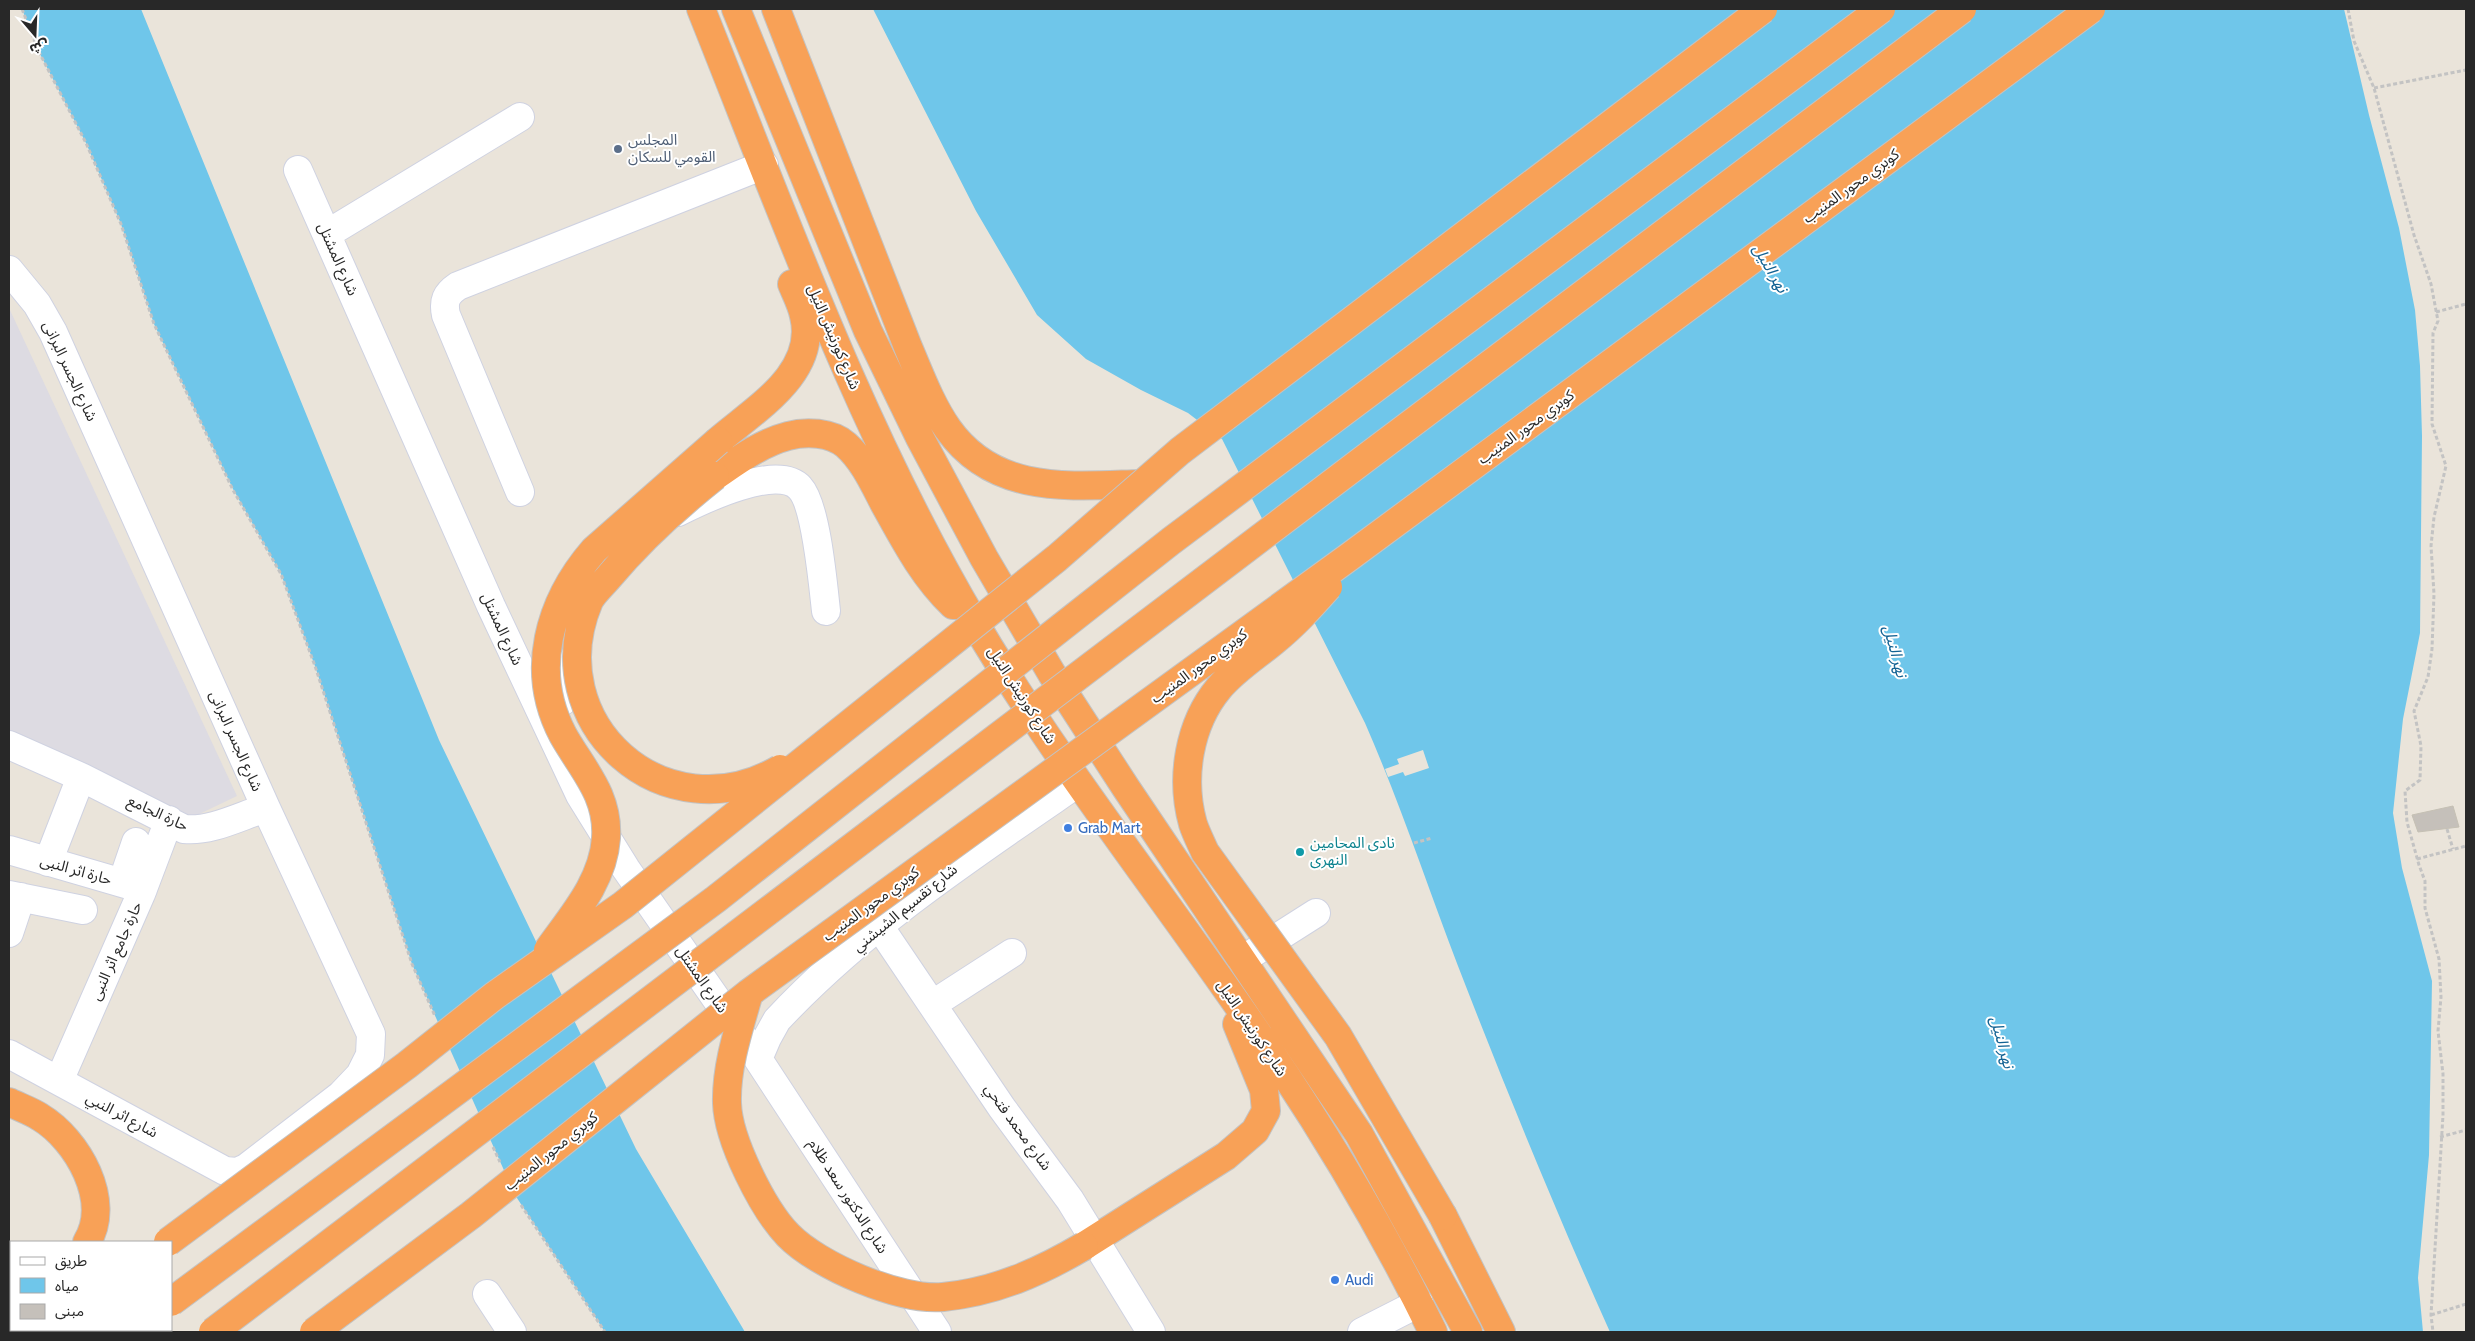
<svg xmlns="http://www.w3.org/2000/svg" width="2475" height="1341" font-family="Cabin,'Noto Sans Arabic',sans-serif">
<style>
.industrial{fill:#dddbe2}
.water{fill:#6fc6ea}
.pier{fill:#eae4da}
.building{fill:#c5c0ba;stroke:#c5c0b4}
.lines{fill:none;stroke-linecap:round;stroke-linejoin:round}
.minor-casing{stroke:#cfd2e1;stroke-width:30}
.highway-casing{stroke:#c3c3c3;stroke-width:30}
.path{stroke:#c3c3c3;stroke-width:3;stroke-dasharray:4 2.5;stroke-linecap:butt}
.minor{stroke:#fff;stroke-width:28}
.highway{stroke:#f8a157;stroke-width:28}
.highway-bridge-casing{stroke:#c3c3c3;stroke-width:30;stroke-linecap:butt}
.highway-bridge{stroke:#f8a157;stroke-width:28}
.service-dot{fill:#5c6f8a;stroke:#fff;stroke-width:2}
.shop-dot{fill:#3f7fe0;stroke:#fff;stroke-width:2}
.culture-dot{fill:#0f9aa8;stroke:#fff;stroke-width:2}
.labels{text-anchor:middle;stroke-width:4;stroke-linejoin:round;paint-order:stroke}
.service-label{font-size:15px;fill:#4e5e75;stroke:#fff;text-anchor:start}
.street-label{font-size:15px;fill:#282828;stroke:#fff}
.shop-label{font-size:15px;fill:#366cbe;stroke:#fff;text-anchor:start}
.culture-label{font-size:15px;fill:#0d838f;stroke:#fff;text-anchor:start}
.water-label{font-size:16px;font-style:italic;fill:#126293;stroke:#fff}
</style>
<rect width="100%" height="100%" fill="#eae4da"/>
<path class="industrial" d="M9 308 237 796 189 819 9 733Z"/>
<path class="water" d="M22 9H141L439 740 636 1149 745 1332H605L515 1195 412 964 315 666 281 574 233 489 154 324 121 224 86 143 39 52Z
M873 9H2344L2369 115 2399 228 2415 310 2420 366 2422 436 2420 633 2403 719 2393 813 2402 868 2432 981 2429 1155 2418 1278 2423 1332H1610C1556 1212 1506 1090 1458 966 1427 885 1400 803 1365 723L1222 439 1188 413 1141 390 1086 359 1037 315 976 211Z"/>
<path class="pier" d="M1423 750 1429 768 1405 776 1403 772 1388 777 1385 769 1399 764 1397 759Z"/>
<path class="building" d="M2453 806 2459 827 2418 832 2412 815Z"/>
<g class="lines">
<g class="minor-casing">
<path id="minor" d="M298 170 491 606 580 795 626 869 758 1059 937 1332
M327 234 520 117
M9 270 37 304 53 332 266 808 371 1034 370 1055 360 1075 341 1095 246 1168 237 1172 225 1171 9 1054
M520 492 446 315C443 301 446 294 458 286L764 165
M678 512C702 500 778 463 800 488 816 505 823 584 826 611
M542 713C577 696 569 695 571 658
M9 745 81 777 184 829C211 832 240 816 266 808
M9 850 143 889
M48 862 81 777
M122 883 136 842
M9 895 83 910
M879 926 1002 1108 1070 1200 1151 1332
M9 933 21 897
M1242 960 1316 913
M933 1004 1012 953
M758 1059 767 1038 777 1020C865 926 973 855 1078 783
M59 1081 141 894 169 820
M487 1294 512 1332
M1362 1332 1419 1303"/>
</g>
<g class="highway-casing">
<path id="highway" d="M701 9C784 216 860 429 974 622 1062 771 1171 905 1268 1049 1329 1139 1385 1234 1433 1332
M736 9 868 331 920 438 984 558 1052 674 1126 788 1359 1134 1468 1332
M776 9 908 347C920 375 931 405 948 429 995 495 1070 486 1140 484
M718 441C755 409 818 373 804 316 802 305 796 294 792 284
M715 476C737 461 761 443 788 436 806 431 831 432 846 445 864 461 874 484 885 505 905 541 923 576 953 605
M9 1102C19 1107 31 1111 40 1117 78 1140 112 1201 87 1242
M1443 1216 1501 1332
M1084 1246 1226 1156 1255 1131 1266 1111 1264 1090 1237 1024
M9 1323 11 1320
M46 1332 50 1330
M132 1332 135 1330"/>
</g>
<path class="path" d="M22 9 39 52 86 143 121 224 154 324 233 490 281 574 315 666 412 964 435 1016
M2348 9 2354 41 2374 88 2414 235 2431 284 2438 321 2433 333 2432 424 2446 466 2434 517 2431 546 2434 594 2432 649 2428 677 2414 711 2421 746 2420 780 2405 791 2407 822 2419 865 2425 881V908L2439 959 2441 997 2438 1031 2443 1074V1115L2431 1315 2433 1332
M2374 88 2466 70
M2436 312 2466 304
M2447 829 2453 849
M1414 843 1432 838
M2417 859 2466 846
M2440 1137 2466 1130
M493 1147 500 1162
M521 1205 605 1332
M2431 1315 2466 1304"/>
<use href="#minor" class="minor"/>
<use href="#highway" class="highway"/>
<g class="highway-bridge-casing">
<path id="highway-bridge" d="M715 476C676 507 640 540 608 578 602 585 593 593 589 601 537 724 665 836 780 769
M1328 587C1311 606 1294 625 1274 641 1256 656 1235 669 1219 688 1189 724 1180 778 1193 824 1196 833 1201 843 1205 852L1338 1036 1443 1216
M548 950C572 916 603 882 606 838 609 795 582 769 563 735 529 671 549 602 594 550L718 441
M749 993C739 1028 726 1066 727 1103 728 1140 763 1209 788 1235 818 1266 900 1301 943 1297 995 1292 1040 1272 1084 1246
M168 1242 407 1065 494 996 623 905 1057 558 1180 451 1763 9
M171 1302 716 899 1171 541 1881 9
M213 1332 1359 463 1962 9
M314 1332 471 1215 749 993 1349 557 2091 9"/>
</g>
<use href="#highway-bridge" class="highway-bridge"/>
</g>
<circle class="service-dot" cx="618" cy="149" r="5"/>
<g class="shop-dot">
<circle cx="1068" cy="828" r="5"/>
<circle cx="1335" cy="1280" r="5"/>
</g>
<circle class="culture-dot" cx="1300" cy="852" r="5"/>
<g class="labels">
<g class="service-label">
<text x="628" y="145">المجلس<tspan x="628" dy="17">القومي للسكان</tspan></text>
</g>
<g class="street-label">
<text transform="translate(1851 186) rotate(-36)" y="5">كوبري محور المنيب</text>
<text transform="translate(338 259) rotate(66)" y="5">شارع المشتل</text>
<text transform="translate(834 337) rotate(67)" y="5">شارع كورنيش النيل</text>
<text transform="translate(70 371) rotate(65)" y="5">شارع الجسر البرانى</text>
<text transform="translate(1526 427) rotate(-36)" y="5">كوبري محور المنيب</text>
<text transform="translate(502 629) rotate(65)" y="5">شارع المشتل</text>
<text transform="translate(1199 666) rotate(-36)" y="5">كوبري محور المنيب</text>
<text transform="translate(1022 695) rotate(57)" y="5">شارع كورنيش النيل</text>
<text transform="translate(236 741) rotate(66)" y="5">شارع الجسر البرانى</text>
<text transform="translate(158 813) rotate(25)" y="5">حارة الجامع</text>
<text transform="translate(76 870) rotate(16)" y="5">حارة اثر النبى</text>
<text transform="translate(871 904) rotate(-36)" y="5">كوبري محور المنيب</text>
<text transform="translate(905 908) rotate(-39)" y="5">شارع تقسيم الشيشني</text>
<text transform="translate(116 951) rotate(-66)" y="5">حارة جامع اثر النبى</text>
<text transform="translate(702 979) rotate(55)" y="5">شارع المشتل</text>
<text transform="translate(1252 1028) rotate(56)" y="5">شارع كورنيش النيل</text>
<text transform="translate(122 1115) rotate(28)" y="5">شارع اثر النبي</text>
<text transform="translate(1018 1127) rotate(54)" y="5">شارع محمد فتحي</text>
<text transform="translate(551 1151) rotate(-39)" y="5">كوبري محور المنيب</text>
<text transform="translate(848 1196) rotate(57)" y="5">شارع الدكتور سعد ظلام</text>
</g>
<g class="shop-label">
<text x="1078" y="833">Grab Mart</text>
<text x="1345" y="1285">Audi</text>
</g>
<g class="culture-label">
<text x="1310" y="848">نادى المحامين<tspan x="1310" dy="17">النهرى</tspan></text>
</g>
<g class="water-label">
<text transform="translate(1771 268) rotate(60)" y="6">نهر النيل</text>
<text transform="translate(1896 651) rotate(75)" y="6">نهر النيل</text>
<text transform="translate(2003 1042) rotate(75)" y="6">نهر النيل</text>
</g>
</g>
<rect width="2475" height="1341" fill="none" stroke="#282828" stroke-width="20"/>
<rect x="10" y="1241" width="162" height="90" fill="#ffffff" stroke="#a9a9a9"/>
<rect x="20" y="1257" width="25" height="8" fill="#ffffff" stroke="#a9a9a9"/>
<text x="55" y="1266" font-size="15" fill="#282828">طريق</text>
<rect x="20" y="1278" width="25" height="15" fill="#6fc6ea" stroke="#a9a9a9"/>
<text x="55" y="1291" font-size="15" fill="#282828">مياه</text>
<rect x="20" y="1304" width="25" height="15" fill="#c5c0ba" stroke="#a9a9a9"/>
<text x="55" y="1316" font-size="15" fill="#282828">مبنى</text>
<g transform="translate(35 35) rotate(161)" stroke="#ffffff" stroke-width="4" paint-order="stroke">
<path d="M0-4L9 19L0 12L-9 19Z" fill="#282828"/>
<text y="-8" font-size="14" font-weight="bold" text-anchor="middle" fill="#282828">ش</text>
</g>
</svg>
